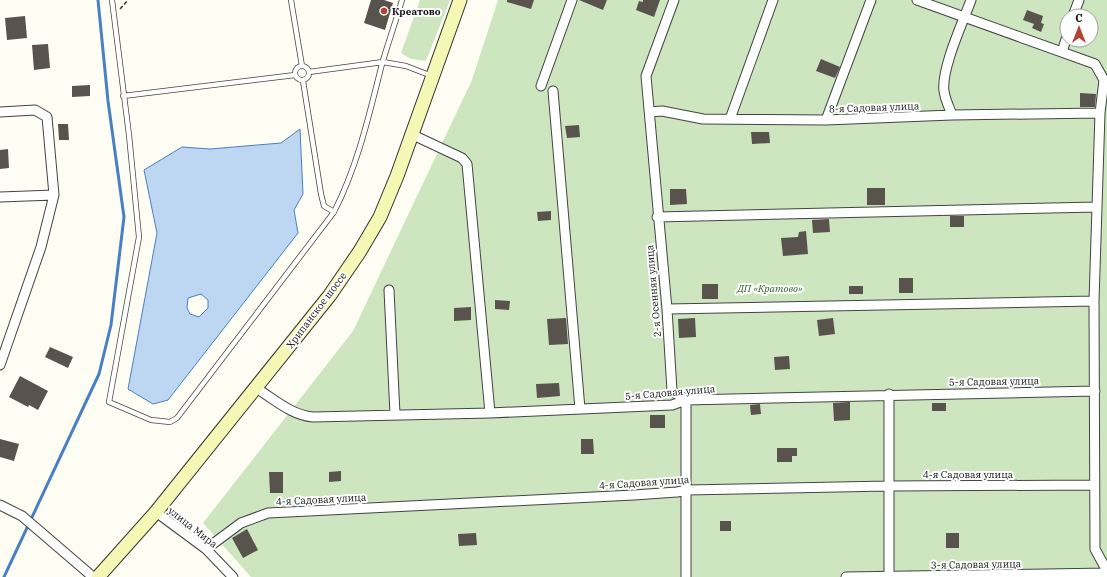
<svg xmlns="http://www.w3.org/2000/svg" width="1107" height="577" font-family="'IBM Plex Serif',serif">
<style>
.green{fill:#cee6c0;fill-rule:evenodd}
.water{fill:#bdd6f1;stroke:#4a80c2;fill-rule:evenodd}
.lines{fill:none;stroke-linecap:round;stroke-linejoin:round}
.stream{stroke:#4a80c2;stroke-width:3}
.building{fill:#58534d}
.lane-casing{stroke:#434343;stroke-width:6}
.street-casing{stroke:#434343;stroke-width:11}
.secondary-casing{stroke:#323232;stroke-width:15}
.path{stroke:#323232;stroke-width:1.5;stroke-dasharray:4 2;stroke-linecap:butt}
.lane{stroke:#fff;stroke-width:4.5}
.street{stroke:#fff;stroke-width:9}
.secondary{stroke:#f5f8b5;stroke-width:13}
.poi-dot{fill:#b44133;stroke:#fff;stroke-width:1.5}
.labels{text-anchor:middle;stroke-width:4;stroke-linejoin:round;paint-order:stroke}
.poi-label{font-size:10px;font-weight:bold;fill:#101010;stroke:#fff;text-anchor:start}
.street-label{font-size:10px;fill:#101010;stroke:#fff}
.park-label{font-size:10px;font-style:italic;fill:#296325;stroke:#fff}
</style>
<rect width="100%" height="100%" fill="#fefdf4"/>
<path class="green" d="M420 0H450L426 61 411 59 401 53Z
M498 0H1107V577H251L203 523 353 331 472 80ZM1067 16H1091V40H1067Z"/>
<path class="water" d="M300 129 303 194 294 210 298 233 168 400 153 404 128 389 157 233 144 170 182 147 210 149 281 143ZM201 294 208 300V308L199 317 190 314 187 308 188 298Z"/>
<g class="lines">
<path class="stream" d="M4 577 99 374 111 325 124 217 108 101 98 0"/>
</g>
<path class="building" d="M371 0H384L393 3 385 30 364 23Z
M507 0H534L531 9 507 2Z
M579 0H607L603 10Z
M643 0H660L654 17 636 10 639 1 643 2Z
M1027 10 1043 16 1041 23 1044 24 1041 32 1032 28 1034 24 1023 20Z
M25 16 27 38 7 40 5 18Z
M48 44 50 68 34 70 32 45Z
M821 59 840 67 835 78 816 71Z
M90 85V96L72 97V86Z
M1080 93 1096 94 1095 107H1080Z
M58 124H68L69 140H59Z
M579 125 580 137 567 138 565 126Z
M751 132H769L770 143 752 144Z
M8 149 9 168 0 169V150Z
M867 188H885V205H867Z
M670 189H686L687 204 670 205Z
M551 211V220L538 221 537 212Z
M950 216H964V227H950Z
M829 219 830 232 813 233 812 220Z
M806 231 808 254 783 256 781 238 798 237 799 232Z
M899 278H913V293H899Z
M702 284H718V299H702Z
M849 286H863V294H849Z
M495 300 510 301 509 310 495 309Z
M471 307V320L454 321V308Z
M566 318 568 344 549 345 547 319Z
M695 318 696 337 679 338 678 319Z
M833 318 835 334 819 336 817 320Z
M50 347 73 357 68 368 45 357Z
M789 356 790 369 775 370 774 357Z
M20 376 48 391 38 410 29 405 28 407 9 397Z
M559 383 560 396 537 398 536 384Z
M850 402V420L834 421 833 403Z
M932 403H946V411H932Z
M760 404 761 414 751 415 750 405Z
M650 415H665V428H650Z
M0 439 19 444 14 461 0 457Z
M581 439H593L594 454H581Z
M777 448H797V456H792V462H777Z
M341 471V481L329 482V472Z
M269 472H283V493H270Z
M720 521H731V531H720Z
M247 529 258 550 243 558 232 538Z
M476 533 477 545 459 546 458 534Z
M946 533H959V548H946Z"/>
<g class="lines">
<g class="lane-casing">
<path id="lane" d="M112 0 129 135 139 237 109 402 151 420 170 422 177 418 334 212C358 165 369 115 382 64 388 43 396 21 402 0
M291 0 302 66
M295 73a7 7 0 1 1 14 0a7 7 0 1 1-14 0Z
M309 72 383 62 406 66 432 76
M303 81 321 194 324 206 334 212
M123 96 295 75"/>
</g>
<g class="street-casing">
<path id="street" d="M674 0 646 76 667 309 672 391 686 400V577
M917 0 1095 64 1104 80 1100 113 1094 301 1095 549 1107 571
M1073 16 1079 0
M1062 52 1067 36
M541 86 572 0
M553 91 580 409
M0 112 35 110 47 117 54 195 41 247 0 365
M650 112 662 111 703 119 826 120 952 115 1100 113
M952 115C949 107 945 99 944 91 941 69 963 22 971 0
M730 119 773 0
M826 120 871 0
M413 135 462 158 467 164 490 413
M0 197 54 195
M657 217 1097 207
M389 290 395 414
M667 309 1094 301
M256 388C274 399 291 415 313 417L490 413 672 405 686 400 1095 391
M889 394V577
M0 505 22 516 93 577
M156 512 206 549 233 577
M206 549 241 523 268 513 634 495 677 492 687 490 889 486 1094 485
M846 577 1107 573"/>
</g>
<g class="secondary-casing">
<path id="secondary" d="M98 577 156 512 330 295 360 251 380 217 397 176 460 0"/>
</g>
<path class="path" d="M120 9 128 0"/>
<use href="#lane" class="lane"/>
<use href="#street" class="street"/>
<use href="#secondary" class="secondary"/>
</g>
<circle class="poi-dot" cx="384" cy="11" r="4"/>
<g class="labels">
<g class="poi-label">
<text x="392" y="15">Креатово</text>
</g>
<g class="street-label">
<text transform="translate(874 107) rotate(-2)" y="4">8-я Садовая улица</text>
<text transform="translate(653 291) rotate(-95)" y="4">2-я Осенняя улица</text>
<text transform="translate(316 310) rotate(-53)" y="4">Хрипанское шоссе</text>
<text transform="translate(994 381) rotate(-1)" y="4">5-я Садовая улица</text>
<text transform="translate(670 392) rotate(-5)" y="4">5-я Садовая улица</text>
<text x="968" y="478">4-я Садовая улица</text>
<text transform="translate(644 482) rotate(-4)" y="4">4-я Садовая улица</text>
<text transform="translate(321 499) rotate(-3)" y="4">4-я Садовая улица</text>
<text transform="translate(193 527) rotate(38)" y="4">улица Мира</text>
<text transform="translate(976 564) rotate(-1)" y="4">3-я Садовая улица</text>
</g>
<g class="park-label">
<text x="770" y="292">ДП «Кратово»</text>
</g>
</g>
<g transform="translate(1079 28)"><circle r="19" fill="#ffffff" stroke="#9f9f9f"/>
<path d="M0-3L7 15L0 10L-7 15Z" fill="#b44133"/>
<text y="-6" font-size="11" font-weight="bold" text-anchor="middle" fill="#101010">С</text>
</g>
</svg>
